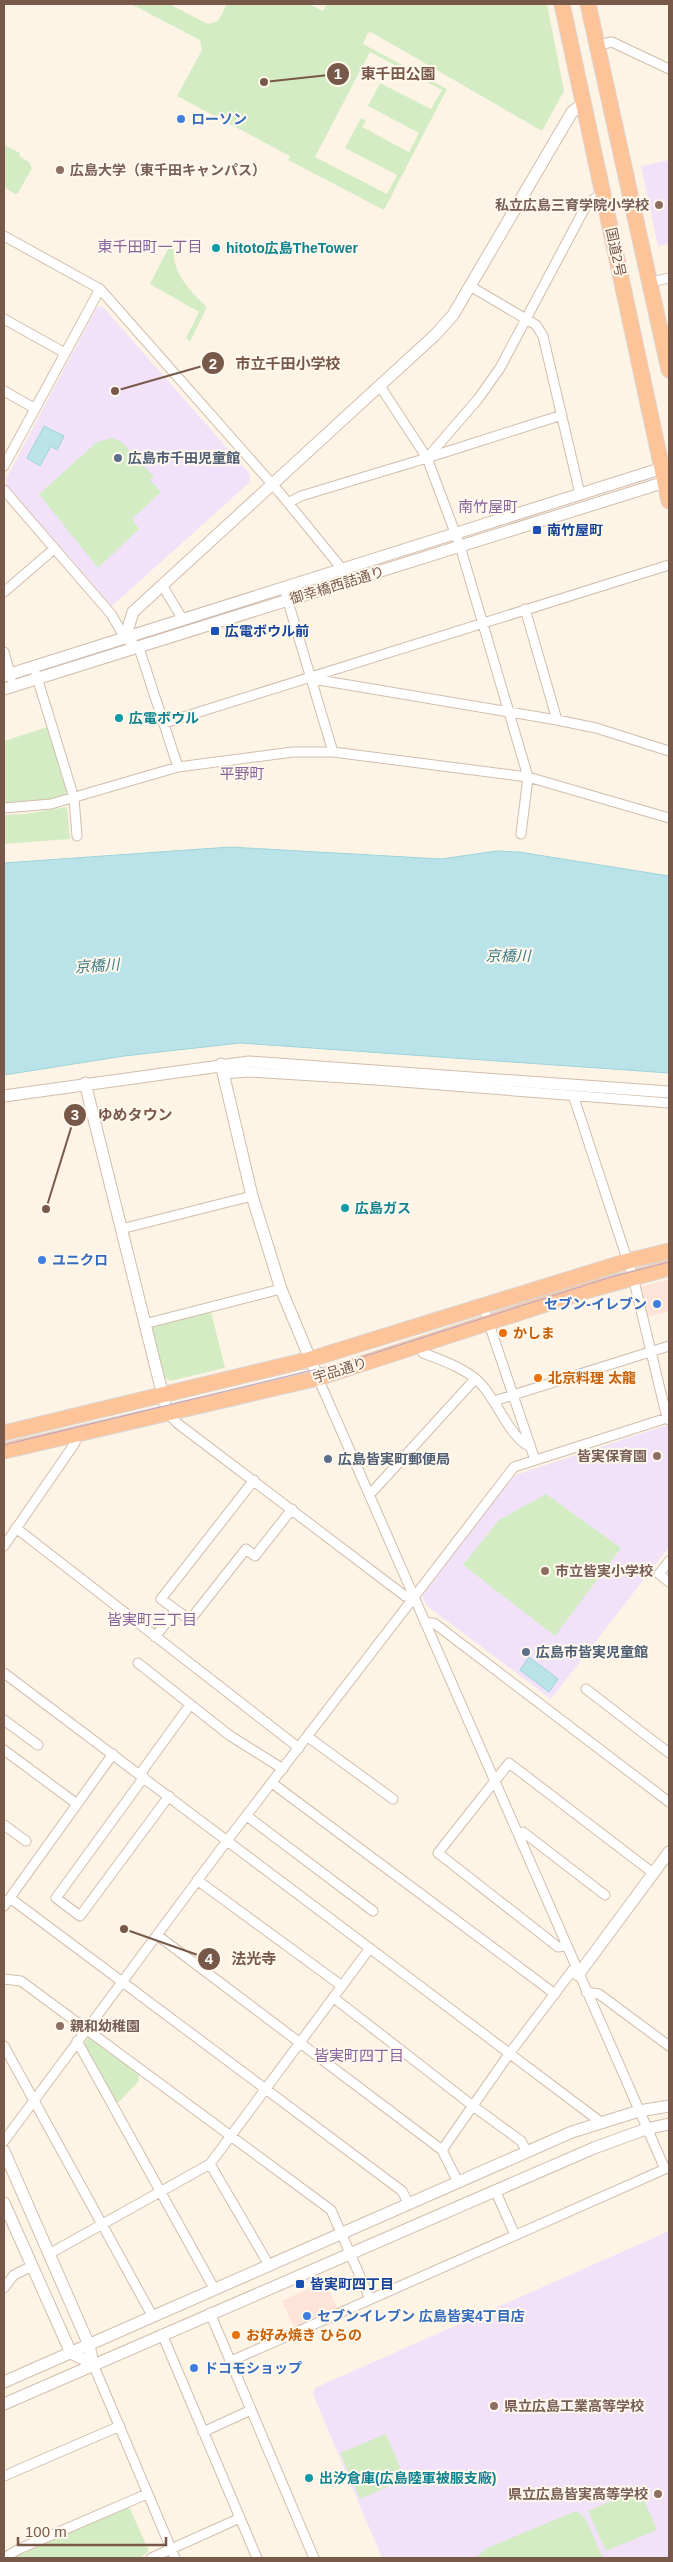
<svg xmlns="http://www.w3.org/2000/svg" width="673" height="2562" font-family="Helvetica,'Noto Sans JP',sans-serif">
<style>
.commercial{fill:#fee3d9}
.education{fill:#f1e2fa}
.green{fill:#d4ecc3;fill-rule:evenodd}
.water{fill:#b9e3e9;stroke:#9ed3db}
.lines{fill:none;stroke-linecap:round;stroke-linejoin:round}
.minor-casing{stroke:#d2bdad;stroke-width:11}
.tertiary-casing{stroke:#d2bdad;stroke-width:13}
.trunk-casing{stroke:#dcd4d0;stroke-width:17}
.minor{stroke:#fff;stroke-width:9}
.tertiary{stroke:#fff;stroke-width:11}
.trunk{stroke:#fdc49a;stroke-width:15}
.tram{stroke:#b6a3c8;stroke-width:1}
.shop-dot{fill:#3f7fe0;stroke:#fff8ed;stroke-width:2}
.education-dot{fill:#8d6e63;stroke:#fff8ed;stroke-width:2}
.culture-dot{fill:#0f9aa8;stroke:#fff8ed;stroke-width:2}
.service-dot{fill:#5c6f8a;stroke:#fff8ed;stroke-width:2}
.transit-dot{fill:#1a4fb4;stroke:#fff8ed;stroke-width:2}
.food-dot{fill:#e8710a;stroke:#fff8ed;stroke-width:2}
.labels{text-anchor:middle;stroke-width:4;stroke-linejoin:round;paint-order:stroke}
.shop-label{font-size:14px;font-weight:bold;fill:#366cbe;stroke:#fff8ed;text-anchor:start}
.education-label{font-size:14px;font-weight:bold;fill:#785e54;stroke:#fff8ed;text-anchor:start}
.culture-label{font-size:14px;font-weight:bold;fill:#0d838f;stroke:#fff8ed;text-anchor:start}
.street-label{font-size:14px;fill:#785949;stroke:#fff8ed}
.service-label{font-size:14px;font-weight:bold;fill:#4e5e75;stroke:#fff8ed;text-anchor:start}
.transit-label{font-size:14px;font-weight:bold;fill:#164399;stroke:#fff8ed;text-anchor:start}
.food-label{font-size:14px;font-weight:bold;fill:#c56008;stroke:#fff8ed;text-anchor:start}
.neighbourhood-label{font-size:15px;fill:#88649c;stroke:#fff8ed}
.water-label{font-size:15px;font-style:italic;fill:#3e7b86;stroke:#fff8ed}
.leader{fill:none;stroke:#785949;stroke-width:2}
.callout-dot{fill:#785949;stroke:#fff8ed;stroke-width:2}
.mark-label{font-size:15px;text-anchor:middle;font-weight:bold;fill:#fff}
.callout-label{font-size:15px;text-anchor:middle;font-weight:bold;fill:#785949;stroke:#fff8ed;stroke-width:4;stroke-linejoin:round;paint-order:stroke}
</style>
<rect width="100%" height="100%" fill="#fdf4e6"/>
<path class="commercial" d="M668 1280 669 1312 645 1317 638 1287Z
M325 2281 338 2310 295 2329 282 2301Z"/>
<path class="education" d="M669 160V244L658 246 641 166Z
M97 307H103L250 474V482L112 606 7 485 6 479Z
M664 1426H669V1547L551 1699 427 1606 422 1596 515 1475Z
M669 2231V2558H382L313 2394 315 2388Z"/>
<path class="green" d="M131 4H169L208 24 218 21 227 4H309L323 11 327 4H547L564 91 542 131 371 32 368 33 363 44 447 89 384 210 288 160 290 156 286 154 177 96 202 50 200 40ZM370 52 442 90 431 109 380 83 368 106 419 133 409 152 362 127 366 120 361 118 345 148 397 175 387 194 315 157Z
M4 145 20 153 19 156 29 162 32 168 18 193 15 194 4 187Z
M174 244C170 270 189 291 207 307L190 342 186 338 199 312 150 284 170 245Z
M112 438 122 442 154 477 150 480 161 492 132 519 139 529 98 568 39 494 97 442Z
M47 727 67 792 64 797 42 802 4 804V741Z
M67 807 70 839 4 844V815L25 814Z
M211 1312 225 1368 170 1381 163 1377 151 1330 155 1325Z
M546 1494 621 1548 555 1636 463 1565 499 1520Z
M88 2038H91L138 2072 139 2081 117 2104 114 2103 84 2049V2044Z
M386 2434 405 2479 360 2499 340 2453Z
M639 2489 657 2530 606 2551 588 2511Z
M126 2507 130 2509 149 2551 140 2558H10Z
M576 2511 585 2518 603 2558H475L487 2548Z"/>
<path class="water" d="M44 426 64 436 57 450 51 446 40 466 27 458Z
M230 847 441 859 497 851 519 852 669 876V1073L240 1043 124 1056 4 1075V863Z
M529 1657 558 1679 549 1692 520 1670Z"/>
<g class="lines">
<g class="minor-casing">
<path id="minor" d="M598 45 612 42 669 69
M4 236 100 289 280 493 343 570 347 582
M651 282 669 278
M470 286 536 325 543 336 580 494
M4 319 65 353
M380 386 427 458 460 546 528 777 521 834
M4 391 34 408
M427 458 562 415
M4 466 100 289
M4 490 111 614 125 638 139 648 178 767
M288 503 301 496 427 458 478 399 500 368 587 204 604 192
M162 585 183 620
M4 592 54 549
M286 595 333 752
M525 609 557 720
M4 652 11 678
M36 674 74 798 77 836
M313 679 557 720 596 728 669 751
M164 723 669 565
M4 808 51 804 178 767 293 752H333L528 777 669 818
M223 1074 249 1072 376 1080 669 1103
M573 1095 633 1277 667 1418
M121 1229 252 1196
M483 1306 535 1460
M144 1324 281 1289
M419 1345 423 1353C441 1360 465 1368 479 1382 496 1398 510 1438 529 1446
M494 1401 669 1346
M167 1412 177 1423 405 1596 413 1598
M254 1480 161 1599 190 1620 246 1549 255 1556 292 1509
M369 1493 373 1491 475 1379
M16 1528 299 1748
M4 1546 75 1443 77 1433
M669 1561 659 1574 669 1582
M425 1623H434L669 1802
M155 1637 176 1610
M138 1663 229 1735 283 1769
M4 1673 602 2123
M586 1689 669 1753
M4 1720 38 1745
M308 1737 393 1799
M4 1750 77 1804
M140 1774 190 1705
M144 1777 56 1898 80 1916 169 1796
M272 1783 555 1994
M247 1816 373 1911
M4 1825 26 1841
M518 1834 523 1832 605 1895
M197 1880 342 1986
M10 1898 402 2191 409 2204
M4 1906 113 1754
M157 1935 442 2150 458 2182
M566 1946 558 1947 438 1853 509 1763 653 1873
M4 1979 21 1981 331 2210 370 2299
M586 1992 599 1994 669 2046
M334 1998 473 2106 521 2141 527 2152
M77 2041 215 2290
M4 2046 153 2317
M4 2141 226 1842 514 1467 667 1418 669 1420
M442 2150 509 2054 575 1967
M210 2164 269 2265
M495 2190 515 2235
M49 2254 210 2164 370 1948
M4 2288 14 2275 32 2266
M210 2313 314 2558
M162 2334 257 2558
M231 2361 665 2169 318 1378
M93 2364 175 2558
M203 2432 251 2410
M4 2476 120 2426
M4 2558 19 2549 147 2494
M151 2558 240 2518"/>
</g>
<g class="tertiary-casing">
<path id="tertiary" d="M125 638 133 612 435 335 453 315 572 112 584 103
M4 676 669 466
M4 689 665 482 669 478
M221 1064 252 1196 281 1289 318 1378
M85 1083 167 1412
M4 1096 249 1062 669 1092
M578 1975 669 1852
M4 2151 89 2345 93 2364
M4 2203 71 2353 93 2364
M4 2382 572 2132 639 2111 669 2106
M4 2404 594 2148 646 2129 669 2124"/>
</g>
<g class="trunk-casing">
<path id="trunk" d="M562 4 669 501
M588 4 669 370
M4 1433 311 1359 628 1261 669 1251
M4 1451 318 1378 589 1290 669 1268"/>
</g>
<use href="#minor" class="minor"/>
<use href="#tertiary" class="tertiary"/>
<use href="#trunk" class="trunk"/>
<path class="tram" d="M4 1445 350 1361 611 1277 669 1262"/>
</g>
<g class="shop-dot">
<circle cx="181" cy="119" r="5"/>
<circle cx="42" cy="1260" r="5"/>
<circle cx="657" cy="1304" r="5"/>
<circle cx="307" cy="2316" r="5"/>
<circle cx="194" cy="2368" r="5"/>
</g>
<g class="education-dot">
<circle cx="60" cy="170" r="5"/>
<circle cx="659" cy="205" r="5"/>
<circle cx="657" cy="1456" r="5"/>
<circle cx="545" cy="1571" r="5"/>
<circle cx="60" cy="2026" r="5"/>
<circle cx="494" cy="2406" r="5"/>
<circle cx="658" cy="2494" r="5"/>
</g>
<g class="culture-dot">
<circle cx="216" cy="248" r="5"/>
<circle cx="119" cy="718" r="5"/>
<circle cx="345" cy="1208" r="5"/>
<circle cx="309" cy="2478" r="5"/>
</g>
<g class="service-dot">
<circle cx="118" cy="458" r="5"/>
<circle cx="328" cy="1459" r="5"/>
<circle cx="526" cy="1652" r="5"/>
</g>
<g class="transit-dot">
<rect x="532" y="525" width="10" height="10" rx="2.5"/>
<rect x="210" y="626" width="10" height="10" rx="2.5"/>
<rect x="295" y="2279" width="10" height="10" rx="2.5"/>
</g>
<g class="food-dot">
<circle cx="503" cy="1333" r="5"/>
<circle cx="538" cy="1378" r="5"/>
<circle cx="236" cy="2335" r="5"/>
</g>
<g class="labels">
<g class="shop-label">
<text x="191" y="124">ローソン</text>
<text x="52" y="1265">ユニクロ</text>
<text x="647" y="1309" text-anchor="end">セブン-イレブン</text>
<text x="317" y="2321">セブンイレブン 広島皆実4丁目店</text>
<text x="204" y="2373">ドコモショップ</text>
</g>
<g class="education-label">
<text x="70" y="175">広島大学（東千田キャンパス）</text>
<text x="649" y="210" text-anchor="end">私立広島三育学院小学校</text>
<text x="647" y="1461" text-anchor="end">皆実保育園</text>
<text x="555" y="1576">市立皆実小学校</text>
<text x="70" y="2031">親和幼稚園</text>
<text x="504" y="2411">県立広島工業高等学校</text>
<text x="648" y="2499" text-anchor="end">県立広島皆実高等学校</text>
</g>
<g class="culture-label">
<text x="226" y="253">hitoto広島TheTower</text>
<text x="129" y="723">広電ボウル</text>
<text x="355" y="1213">広島ガス</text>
<text x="319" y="2483">出汐倉庫(広島陸軍被服支廠)</text>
</g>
<g class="street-label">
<text transform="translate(616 252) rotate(78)" y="5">国道2号</text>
<text transform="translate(337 585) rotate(-17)" y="5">御幸橋西詰通り</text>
<text transform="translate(340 1370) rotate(-17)" y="5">宇品通り</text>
</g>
<g class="service-label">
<text x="128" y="463">広島市千田児童館</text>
<text x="338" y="1464">広島皆実町郵便局</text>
<text x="536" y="1657">広島市皆実児童館</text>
</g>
<g class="transit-label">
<text x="547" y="535">南竹屋町</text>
<text x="225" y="636">広電ボウル前</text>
<text x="310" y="2289">皆実町四丁目</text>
</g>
<g class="food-label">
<text x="513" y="1338">かしま</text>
<text x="548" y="1383">北京料理 太龍</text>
<text x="246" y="2340">お好み焼き ひらの</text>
</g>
<g class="neighbourhood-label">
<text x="150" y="252">東千田町一丁目</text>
<text x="488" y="512">南竹屋町</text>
<text x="242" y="779">平野町</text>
<text x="152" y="1625">皆実町三丁目</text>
<text x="359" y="2061">皆実町四丁目</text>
</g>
<g class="water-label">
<text x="508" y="961">京橋川</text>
<text transform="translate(97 966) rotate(-4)" y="5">京橋川</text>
</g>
</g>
<path class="leader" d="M264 82L338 74M115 391L213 363M46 1209L75 1115M124 1929L209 1959"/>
<g class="callout-dot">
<circle cx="264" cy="82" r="5"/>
<circle cx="115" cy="391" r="5"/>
<circle cx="46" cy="1209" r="5"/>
<circle cx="124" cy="1929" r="5"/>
<circle cx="338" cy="74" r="12"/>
<circle cx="213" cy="363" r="12"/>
<circle cx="75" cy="1115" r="12"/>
<circle cx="209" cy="1959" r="12"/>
</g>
<g class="mark-label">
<text x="338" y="79">1</text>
<text x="213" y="369">2</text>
<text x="75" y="1120">3</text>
<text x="209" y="1964">4</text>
</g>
<g class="callout-label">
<text x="398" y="79">東千田公園</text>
<text x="288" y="369">市立千田小学校</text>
<text x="135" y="1120">ゆめタウン</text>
<text x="254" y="1964">法光寺</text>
</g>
<rect width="673" height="2562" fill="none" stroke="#785949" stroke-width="10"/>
<path d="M18 2537v8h148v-8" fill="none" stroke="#785949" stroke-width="2.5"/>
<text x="25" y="2537" font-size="15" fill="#785949" stroke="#fff8ed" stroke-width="4" paint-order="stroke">100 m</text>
</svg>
